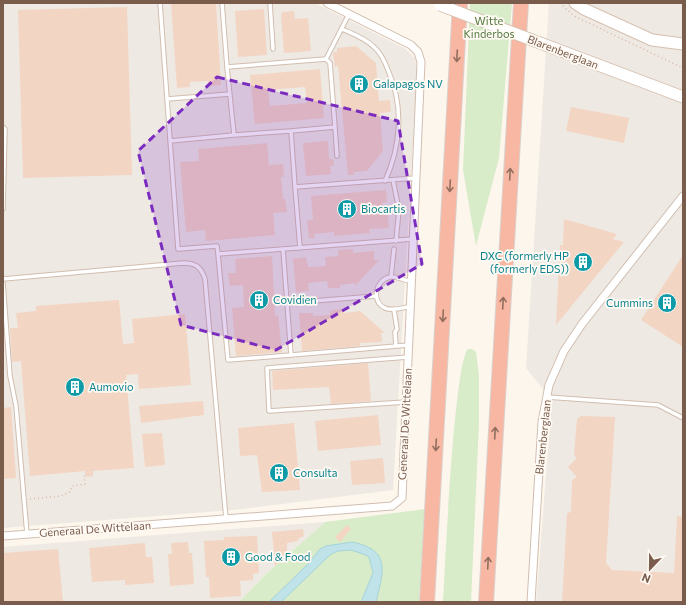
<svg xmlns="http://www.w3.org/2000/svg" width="686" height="605" font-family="Commissioner,sans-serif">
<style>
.industrial{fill:#efe9e4}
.green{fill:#d8ecc9}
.water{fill:#bfe3e8;stroke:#a5d3da}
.building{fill:#f3d5c3;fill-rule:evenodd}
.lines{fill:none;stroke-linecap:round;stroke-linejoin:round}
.lane-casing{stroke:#d1beb0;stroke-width:5.5}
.street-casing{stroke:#d1beb0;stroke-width:9}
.secondary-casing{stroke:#d6c0b0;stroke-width:13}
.highway-casing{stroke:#dad1cd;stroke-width:16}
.path{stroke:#d9b8a5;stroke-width:1.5;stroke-dasharray:1 3;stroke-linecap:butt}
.lane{stroke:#fff;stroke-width:3.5}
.street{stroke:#fff;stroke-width:7}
.secondary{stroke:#fff;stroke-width:11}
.highway{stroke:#f7b7a3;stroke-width:14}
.secondary-bridge-casing{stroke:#d6c0b0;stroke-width:13;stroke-linecap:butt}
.secondary-bridge{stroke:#fff;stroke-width:11}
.oneway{stroke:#936e5e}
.marked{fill:#7b2cbf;fill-opacity:0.2;stroke:#7b2cbf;stroke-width:3;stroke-dasharray:8 5;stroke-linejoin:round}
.labels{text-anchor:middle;stroke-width:3.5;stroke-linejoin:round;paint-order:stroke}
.park-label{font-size:11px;fill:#537a41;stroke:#fffaf3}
.street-label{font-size:11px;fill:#7a5c4d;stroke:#fffaf3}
.culture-label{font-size:11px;fill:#0d838f;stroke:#fffaf3;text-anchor:start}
</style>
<rect width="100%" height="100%" fill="#fdf6ec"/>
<path class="industrial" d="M3 3H315L404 48 415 58 417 71 393 490 233 510 3 528Z
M549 3H683V602H536L552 400 526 368Z
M325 522 266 574 239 602H3V547Z"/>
<path class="green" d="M470 3H512L499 158 476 246 463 170Z
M468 349H472L476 352 479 376V424L471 602H443C445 569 454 362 468 349Z
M425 509 419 602H239L266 574 325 522Z"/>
<path class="water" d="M352 542C392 550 383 572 376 602H361L373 573 369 557 366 555 351 550 338 551 331 554 281 602H269L308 564 320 549 326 546Z"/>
<path class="building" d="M171 3H216L221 85 208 86V81L190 82V87L177 88Z
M127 7 132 175 23 178 18 10Z
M264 9 267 55 238 57 235 11Z
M294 11 295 19 308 18 311 51 284 53 281 16 282 12Z
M356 46 376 63 379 101 390 100 391 112 380 113 383 151 367 171 354 172V175H348L338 66 335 67 333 52H337V48Z
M320 69 324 118 255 124 250 75ZM305 87 307 103 270 106 268 90Z
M571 107 629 118 624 143 566 131Z
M328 141 329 159H333L334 166H330L331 174 306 176 303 143Z
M267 143 269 165 283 164 284 177H281L283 199H285L287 212 273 213 275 235 206 241 205 230 186 232 180 162 199 161 198 149Z
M386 190 387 202 382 203 383 215H388L389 228 369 229 370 233 334 236V232L314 234 315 238H309L307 220H313L311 196Z
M564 219 617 234 613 239 624 242 556 325 560 245H563Z
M353 249V253L374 251V260H379L355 286V283L340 285V288H328L327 281 308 283 309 291 296 292 293 259 306 257 308 267 326 266 325 257 338 256V250Z
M683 255V347L641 320Z
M272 256 275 316 278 315 282 352 236 356 232 308 244 307 243 285 230 286 228 273H236L235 259Z
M119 300 123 344 134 343 132 319 185 314 191 385 139 389 138 374 126 375 134 468 93 471V476L86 477 85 471 30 476 21 361 12 362 10 328H18L16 313 36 311V306Z
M342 309 344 313 360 311 385 333H381L382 342 360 343V346L302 351 299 313H313V316L330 315V311Z
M368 363 371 401 331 404 329 387 273 390 272 371Z
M203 401 204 415 141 423 139 406Z
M11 407 16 478 3 479V408Z
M378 415 381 445 318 451 315 421Z
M581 416 615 417 606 563 612 570 674 573 677 516 683 517V602H562L567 514 571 511 572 480 577 477 568 467 577 458 574 455 577 419Z
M294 423 300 490 262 492 257 455 240 456 238 428Z
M162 433 165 465 145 467 142 434Z
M383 458 385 483 352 485 350 461Z
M347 525 351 529 340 542 335 537Z
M303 529 304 536 298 539V541L287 543V553L275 566 272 532Z
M257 536 259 573 253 574V580L240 581 241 596 210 598 209 577H206L204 541 224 540V537Z
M188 542 189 553H192L194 584 170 586 168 554H172L171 543Z
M145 543 146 557H152L154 583 125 585V580L92 582 89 548Z
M58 549 63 602H3V553Z"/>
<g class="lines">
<g class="lane-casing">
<path id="lane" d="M160 3 178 249 217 246 218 254 413 239
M222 3 227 67
M270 3 273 49
M342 29C353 34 365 38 374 47 381 53 385 62 388 70 404 106 401 146 385 181
M167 99 230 94
M3 127 5 129 3 209
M335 127 337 156
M291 131 234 135 227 67 326 59 349 14
M170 141 234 135
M393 180 399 210 396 241
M295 187 291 131 335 127 330 63 326 59
M300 248 295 187 416 178
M283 249 287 303 376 296
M218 254 228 360 291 355
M391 277 394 249
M3 279 183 263C196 263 201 267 205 279L226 519
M3 283 10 376 16 406 27 534
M287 303 291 355 409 345
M410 307C401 307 394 312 385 308 371 302 375 280 390 277 398 276 404 281 411 281
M394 310 397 329 395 332 396 346
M547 397 658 405 683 418
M406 402 269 411 267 368 408 357"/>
</g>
<g class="street-casing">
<path id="street" d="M3 536 392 506 402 498 421 62 418 52 411 45 327 3
M531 602 542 422 549 385 564 351 582 324 683 196"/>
</g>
<g class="secondary-casing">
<path id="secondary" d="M575 3 584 9 652 40 683 44
M540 43 683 97"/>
</g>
<g class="highway-casing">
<path id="highway" d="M427 602 460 3
M486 602 521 3"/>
</g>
<path class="path" d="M560 3 574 16 683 68
M30 499 61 496 70 492 72 486 85 484 84 474H86"/>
<use href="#lane" class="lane"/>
<use href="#street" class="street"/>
<use href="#secondary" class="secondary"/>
<use href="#highway" class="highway"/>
<g class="secondary-bridge-casing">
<path id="secondary-bridge" d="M440 5 540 43"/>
</g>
<use href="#secondary-bridge" class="secondary-bridge"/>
</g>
<defs><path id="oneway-shaft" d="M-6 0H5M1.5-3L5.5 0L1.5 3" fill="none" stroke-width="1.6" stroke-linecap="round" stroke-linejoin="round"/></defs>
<g class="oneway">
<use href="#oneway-shaft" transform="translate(457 56) rotate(93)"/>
<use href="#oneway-shaft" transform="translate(510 174) rotate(-87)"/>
<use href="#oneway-shaft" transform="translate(450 186) rotate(93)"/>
<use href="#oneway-shaft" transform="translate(503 303) rotate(-87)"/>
<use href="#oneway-shaft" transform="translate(443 316) rotate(93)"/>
<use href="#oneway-shaft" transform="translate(495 433) rotate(-87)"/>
<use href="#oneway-shaft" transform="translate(436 445) rotate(93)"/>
<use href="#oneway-shaft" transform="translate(488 563) rotate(-87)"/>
</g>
<path class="marked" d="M217 77 398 121 422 264 276 350 181 325 138 151Z"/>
<defs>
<g id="building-disc" transform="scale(1)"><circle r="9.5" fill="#0f9aa8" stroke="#fffaf3"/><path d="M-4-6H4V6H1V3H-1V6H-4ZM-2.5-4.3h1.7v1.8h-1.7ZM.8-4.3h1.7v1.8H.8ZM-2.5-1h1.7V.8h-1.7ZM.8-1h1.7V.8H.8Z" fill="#fff"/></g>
</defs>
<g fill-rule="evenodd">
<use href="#building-disc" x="359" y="84"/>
<use href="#building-disc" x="347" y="209"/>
<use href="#building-disc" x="583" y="262"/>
<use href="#building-disc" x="259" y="300"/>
<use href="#building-disc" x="667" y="303"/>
<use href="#building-disc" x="75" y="387"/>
<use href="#building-disc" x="279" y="473"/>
<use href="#building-disc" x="231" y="557"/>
</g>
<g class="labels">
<g class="park-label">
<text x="489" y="25">Witte<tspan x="489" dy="13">Kinderbos</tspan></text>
</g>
<g class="street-label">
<text transform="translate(563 52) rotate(21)" y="4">Blarenberglaan</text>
<text transform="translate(405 424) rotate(-87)" y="4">Generaal De Wittelaan</text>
<text transform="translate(543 437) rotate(-84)" y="4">Blarenberglaan</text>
<text transform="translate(95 529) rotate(-4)" y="4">Generaal De Wittelaan</text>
</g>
<g class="culture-label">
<text x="373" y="88">Galapagos NV</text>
<text x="361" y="213">Biocartis</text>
<text x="569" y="260" text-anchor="end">DXC (formerly HP<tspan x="569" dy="13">(formerly EDS))</tspan></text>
<text x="273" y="304">Covidien</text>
<text x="653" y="307" text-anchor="end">Cummins</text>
<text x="89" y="391">Aumovio</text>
<text x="293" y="477">Consulta</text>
<text x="245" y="561">Good &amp; Food</text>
</g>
</g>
<rect width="686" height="605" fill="none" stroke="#7a5c4d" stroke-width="8"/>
<g transform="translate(650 569) rotate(202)" stroke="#fffaf3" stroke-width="3" paint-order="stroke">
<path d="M0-3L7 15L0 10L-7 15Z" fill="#7a5c4d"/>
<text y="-6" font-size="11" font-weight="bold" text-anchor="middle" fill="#7a5c4d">N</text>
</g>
</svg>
